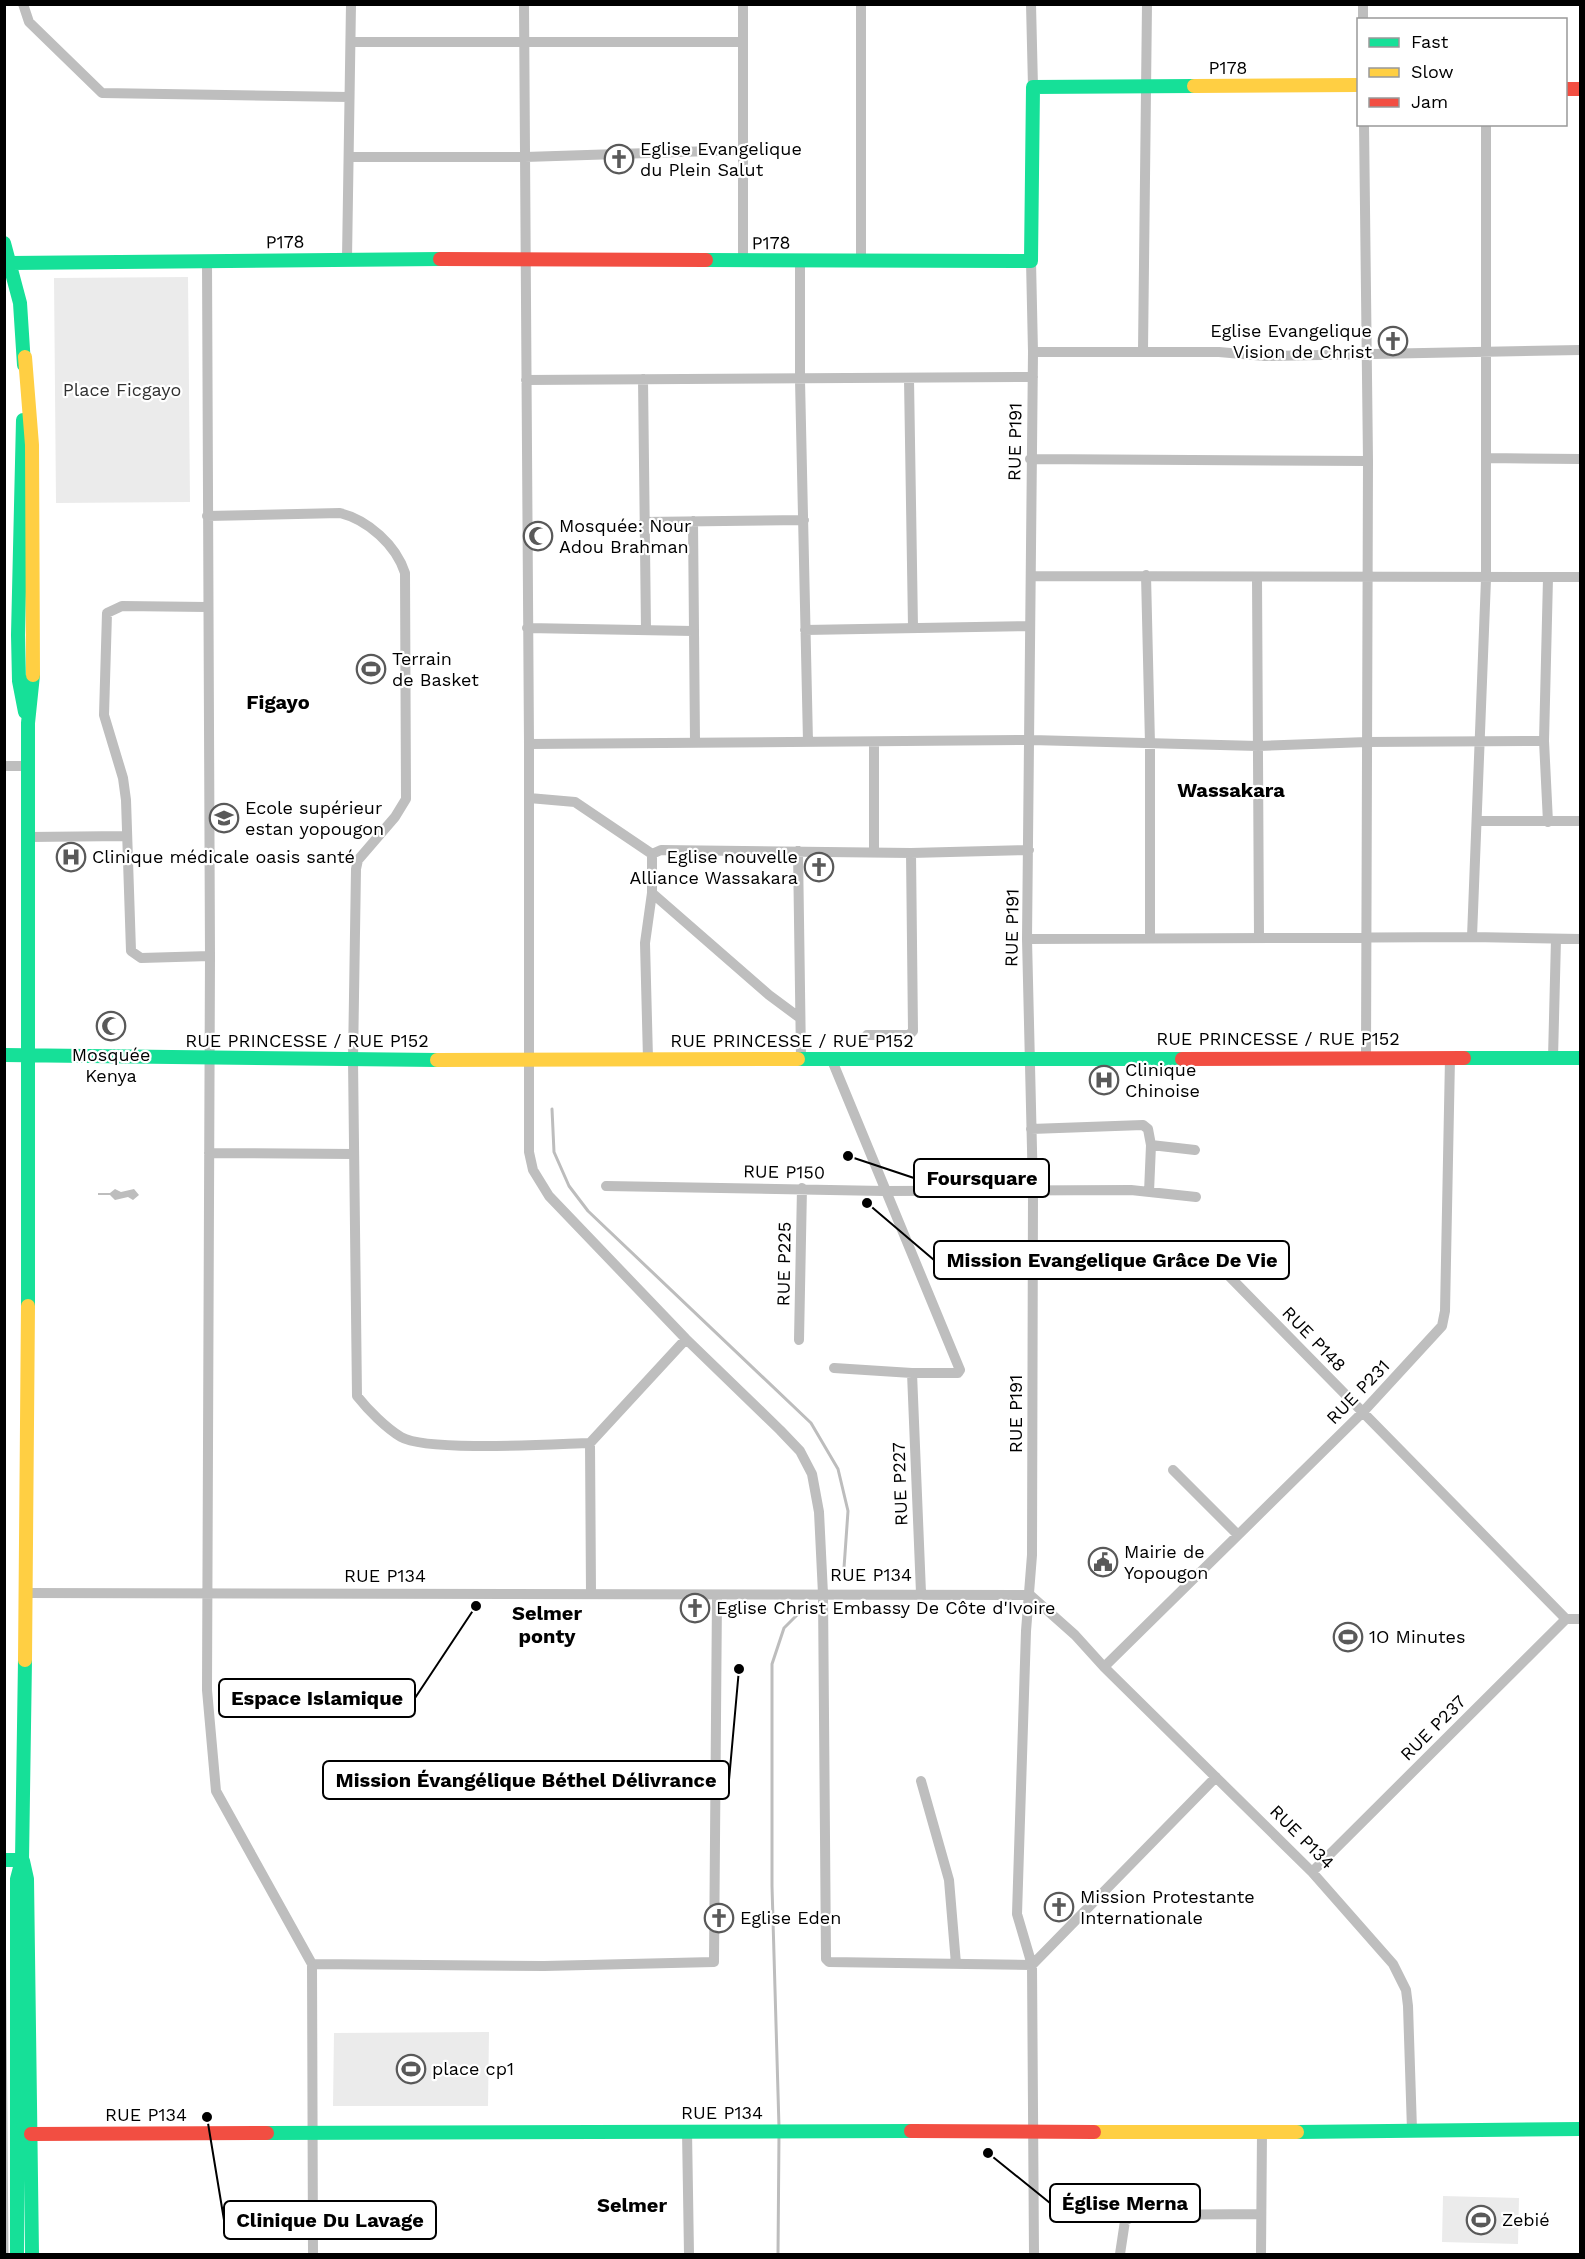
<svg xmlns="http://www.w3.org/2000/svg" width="1585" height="2259" font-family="'Work Sans',sans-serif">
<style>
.green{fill:#ebebeb}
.water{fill:#bdbdbd}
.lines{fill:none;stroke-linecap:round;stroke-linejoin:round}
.stream{stroke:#bdbdbd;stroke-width:3}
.street{stroke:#bebebe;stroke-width:10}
.fast{stroke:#16e098;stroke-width:14}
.slow{stroke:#ffcf43;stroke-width:14}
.jam{stroke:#f24e42;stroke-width:14}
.labels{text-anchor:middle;stroke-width:4.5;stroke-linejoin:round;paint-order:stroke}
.street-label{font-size:18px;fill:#000;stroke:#fff}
.poi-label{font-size:18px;fill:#000;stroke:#fff;text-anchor:start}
.park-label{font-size:18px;fill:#313131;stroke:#fff}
.neighbourhood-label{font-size:20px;font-weight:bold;fill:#000;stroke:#fff}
.leader{fill:none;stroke:#000;stroke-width:2}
.callout-dot{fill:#000;stroke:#fff;stroke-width:2}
.callout{fill:#fff;stroke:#000;stroke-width:2}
.callout-label{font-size:20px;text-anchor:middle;font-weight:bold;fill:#000}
</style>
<rect width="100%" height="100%" fill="#fff"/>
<path class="green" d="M188 277 190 502 56 503 54 278Z
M489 2032 488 2106H333L334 2033Z
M1443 2196 1519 2198 1518 2244 1442 2242Z"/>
<path class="water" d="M115 1189 121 1192 134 1189 139 1195 133 1200 128 1197 115 1200 110 1195H98V1193H110Z"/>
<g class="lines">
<path class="stream" d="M552 1109 554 1152 569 1186 588 1211 811 1423 838 1469 848 1511 844 1568
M4 1446V1553
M4 1885 7 2254
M779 2127 772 1886V1664L784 1628 797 1615
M778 2254 779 2134"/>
<path class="street" d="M23 4 29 22 102 93 349 97
M524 4 529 744V1152L533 1170 549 1196 686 1339 780 1430 800 1451 812 1474 819 1512 823 1594 826 1959 829 1962 1032 1965 1216 1777
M861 4V259
M1031 4 1033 87
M1363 4V20
M351 42H743
M1364 124 1368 461 1366 1056
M349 157H525L742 150
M347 259 351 4
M800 260V380L808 742
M207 261 210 956 207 1690 216 1791 312 1964 313 2254
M743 261V4
M1031 261 1033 352 1027 939 1033 1191 1032 1555 1026 1631 1017 1914 1032 1965 1034 2254
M1143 351 1147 4
M1033 352H1219L1265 356 1580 350
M643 379 646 630
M909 379 913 627
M526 380 1033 377
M1486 458 1580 459
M1030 459 1368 461
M207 516 340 513C368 520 396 545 405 573L406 799 395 817 358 860 356 869 353 1060 357 1396C368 1410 386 1428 401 1437 427 1452 554 1444 590 1443L686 1339
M693 521 695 742
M644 522 804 520
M1146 575 1150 744V937
M1031 576 1580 577
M1257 577 1259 938
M1548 578 1544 741 1548 822
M207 607 122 606 107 613 104 715 123 778 126 800 131 951 141 958 210 956
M527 628 693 631
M805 630 1029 626
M529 744 1031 740 1258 746 1367 742 1544 741
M4 766H28
M529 798 575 802 652 854
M1477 821H1580
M29 837 127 836
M798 851 801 1058
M874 852V742
M652 854 661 850 911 853 1029 850
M652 893 769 995 800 1018
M1472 937 1486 579V124
M1027 939 1472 937 1580 939
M867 1035H909L913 1031 911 853
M831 1058 960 1370 958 1373H912L834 1368
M1553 1058 1556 939
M648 1059 645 943 652 893V854
M1031 1129 1143 1125 1148 1129 1151 1145 1149 1192
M1151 1145 1195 1150
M209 1153 354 1154
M606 1186 884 1191 1131 1190 1196 1197
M1033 1258 1186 1260 1207 1265 1228 1275 1566 1619
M799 1340 802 1188
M912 1373 921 1593
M590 1443 591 1593
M1173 1470 1237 1534
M25 1593 1030 1595 1075 1635 1104 1667 1312 1872 1393 1964 1406 1990 1408 2006 1412 2130
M1104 1667 1362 1413 1442 1326 1445 1311 1450 1058
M921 1781 949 1880 956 1964
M1312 1872 1566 1619H1580
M312 1964 544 1966 714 1962 717 1595
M687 2131 689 2254
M1120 2254 1125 2221 1135 2215 1261 2214
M1261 2254 1262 2132"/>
<path class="fast" d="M4 243 20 303 24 365
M706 260 1031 261 1033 87 1194 86
M11 263 440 259
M23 420 18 635 19 681 25 712
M4 1055 437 1060
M1464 1058H1580
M798 1059H1182
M28 1306V723L33 675
M4 1860H22
M23 1861 27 1879 32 2254
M1297 2132 1580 2129
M267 2133 911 2131
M17 2254V1879L22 1860 25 1660"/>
<path class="slow" d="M1194 86 1358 85
M25 357 32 445 33 675
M437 1060 798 1059
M25 1660 28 1306
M1094 2132H1297"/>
<path class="jam" d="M1566 89H1580
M440 259 706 260
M1182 1059 1464 1058
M911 2131 1094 2132
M31 2134 267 2133"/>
</g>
<defs>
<g id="church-ring" transform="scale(1.5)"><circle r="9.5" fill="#fff" stroke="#595959" stroke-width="1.5"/><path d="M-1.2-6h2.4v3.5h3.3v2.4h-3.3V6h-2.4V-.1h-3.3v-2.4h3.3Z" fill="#595959"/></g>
<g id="mosque-ring" transform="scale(1.5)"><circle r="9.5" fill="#fff" stroke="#595959" stroke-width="1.5"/><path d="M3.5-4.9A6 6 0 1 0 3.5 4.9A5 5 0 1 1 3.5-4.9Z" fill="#595959"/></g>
<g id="stadium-ring" transform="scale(1.5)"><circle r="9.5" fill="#fff" stroke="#595959" stroke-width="1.5"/><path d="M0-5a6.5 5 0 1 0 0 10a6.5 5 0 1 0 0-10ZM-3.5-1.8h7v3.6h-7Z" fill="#595959"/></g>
<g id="university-ring" transform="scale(1.5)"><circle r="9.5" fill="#fff" stroke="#595959" stroke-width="1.5"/><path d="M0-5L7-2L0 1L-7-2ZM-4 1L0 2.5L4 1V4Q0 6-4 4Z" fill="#595959"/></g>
<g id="hospital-ring" transform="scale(1.5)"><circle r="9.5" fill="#fff" stroke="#595959" stroke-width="1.5"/><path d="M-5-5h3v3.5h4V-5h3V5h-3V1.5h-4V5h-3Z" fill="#595959"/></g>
<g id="civic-ring" transform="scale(1.5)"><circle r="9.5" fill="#fff" stroke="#595959" stroke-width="1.5"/><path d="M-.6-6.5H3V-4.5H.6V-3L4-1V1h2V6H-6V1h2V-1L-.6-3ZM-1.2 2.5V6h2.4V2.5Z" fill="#595959"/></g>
</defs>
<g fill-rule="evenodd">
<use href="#church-ring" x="619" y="159"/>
<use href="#church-ring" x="1393" y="341"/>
<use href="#mosque-ring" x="538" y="536"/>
<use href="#stadium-ring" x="371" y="669"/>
<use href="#university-ring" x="224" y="818"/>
<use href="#hospital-ring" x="71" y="857"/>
<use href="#church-ring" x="819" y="867"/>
<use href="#mosque-ring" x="111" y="1026"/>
<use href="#hospital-ring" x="1104" y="1080"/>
<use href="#civic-ring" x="1103" y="1562"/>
<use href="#church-ring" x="695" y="1608"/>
<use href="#stadium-ring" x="1348" y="1637"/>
<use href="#church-ring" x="1059" y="1907"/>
<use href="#church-ring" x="719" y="1918"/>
<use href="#stadium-ring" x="411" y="2069"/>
<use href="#stadium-ring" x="1481" y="2220"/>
</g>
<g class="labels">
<g class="street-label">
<text x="1228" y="74">P178</text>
<text transform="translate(285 242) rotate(-1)" y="6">P178</text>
<text transform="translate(771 243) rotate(-1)" y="6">P178</text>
<text transform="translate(1015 442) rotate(-89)" y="6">RUE P191</text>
<text transform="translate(1012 928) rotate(-89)" y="6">RUE P191</text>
<text x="1278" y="1045">RUE PRINCESSE / RUE P152</text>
<text x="307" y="1047">RUE PRINCESSE / RUE P152</text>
<text x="792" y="1047">RUE PRINCESSE / RUE P152</text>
<text transform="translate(784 1172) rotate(1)" y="6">RUE P150</text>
<text transform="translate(784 1264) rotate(-89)" y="6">RUE P225</text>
<text transform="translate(1314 1339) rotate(46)" y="6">RUE P148</text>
<text transform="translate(1358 1392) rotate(-46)" y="6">RUE P231</text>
<text transform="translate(1016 1414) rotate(-90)" y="6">RUE P191</text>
<text transform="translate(900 1484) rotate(-92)" y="6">RUE P227</text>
<text x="871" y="1581">RUE P134</text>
<text x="385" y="1582">RUE P134</text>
<text transform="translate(1433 1728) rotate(-45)" y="6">RUE P237</text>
<text transform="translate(1302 1837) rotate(45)" y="6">RUE P134</text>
<text x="722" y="2119">RUE P134</text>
<text x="146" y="2121">RUE P134</text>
</g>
<g class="poi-label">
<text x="640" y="155">Eglise Evangelique<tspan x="640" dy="21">du Plein Salut</tspan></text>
<text x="1372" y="337" text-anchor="end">Eglise Evangelique<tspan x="1372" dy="21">Vision de Christ</tspan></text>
<text x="559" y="532">Mosquée: Nour<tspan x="559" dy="21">Adou Brahman</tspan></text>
<text x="392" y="665">Terrain<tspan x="392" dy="21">de Basket</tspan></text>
<text x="245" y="814">Ecole supérieur<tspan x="245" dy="21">estan yopougon</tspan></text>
<text x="92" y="863">Clinique médicale oasis santé</text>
<text x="798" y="863" text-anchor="end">Eglise nouvelle<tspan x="798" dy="21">Alliance Wassakara</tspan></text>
<text x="111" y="1061" text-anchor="middle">Mosquée<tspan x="111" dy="21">Kenya</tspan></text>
<text x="1125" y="1076">Clinique<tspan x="1125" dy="21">Chinoise</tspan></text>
<text x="1124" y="1558">Mairie de<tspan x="1124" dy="21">Yopougon</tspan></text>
<text x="716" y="1614">Eglise Christ Embassy De Côte d'Ivoire</text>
<text x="1369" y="1643">1O Minutes</text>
<text x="1080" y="1903">Mission Protestante<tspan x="1080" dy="21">Internationale</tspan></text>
<text x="740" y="1924">Eglise Eden</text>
<text x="432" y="2075">place cp1</text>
<text x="1502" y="2226">Zebié</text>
</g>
<g class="park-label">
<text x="122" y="396">Place Ficgayo</text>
</g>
<g class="neighbourhood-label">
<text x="278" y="709">Figayo</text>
<text x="1231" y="797">Wassakara</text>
<text x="547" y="1620">Selmer<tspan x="547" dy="23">ponty</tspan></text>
<text x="632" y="2212">Selmer</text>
</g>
</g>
<path class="leader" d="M848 1156L914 1178M867 1203L934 1260M476 1606L415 1698M739 1669L729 1780M988 2153L1050 2203M207 2117L224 2220"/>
<g class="callout-dot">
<circle cx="848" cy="1156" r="6"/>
<circle cx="867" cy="1203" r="6"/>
<circle cx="476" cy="1606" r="6"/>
<circle cx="739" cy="1669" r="6"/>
<circle cx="988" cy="2153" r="6"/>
<circle cx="207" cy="2117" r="6"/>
</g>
<g class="callout">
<rect x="914" y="1159" width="135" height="38" rx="6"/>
<rect x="934" y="1241" width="355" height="38" rx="6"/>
<rect x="219" y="1679" width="196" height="38" rx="6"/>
<rect x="323" y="1761" width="406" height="38" rx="6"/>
<rect x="1050" y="2184" width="150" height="38" rx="6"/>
<rect x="224" y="2201" width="212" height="38" rx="6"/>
</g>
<g class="callout-label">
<text x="982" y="1185">Foursquare</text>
<text x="1112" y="1267">Mission Evangelique Grâce De Vie</text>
<text x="317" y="1705">Espace Islamique</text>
<text x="526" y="1787">Mission Évangélique Béthel Délivrance</text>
<text x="1125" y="2210">Église Merna</text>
<text x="330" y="2227">Clinique Du Lavage</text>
</g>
<rect width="1585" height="2259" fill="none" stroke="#000000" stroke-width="12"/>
<rect x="1357" y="18" width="210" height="108" fill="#ffffff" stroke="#999999" stroke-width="1.5"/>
<rect x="1369" y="38" width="30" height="9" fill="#16e098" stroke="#999999" stroke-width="1.5"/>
<text x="1411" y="48" font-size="18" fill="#000000">Fast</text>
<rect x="1369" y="68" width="30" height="9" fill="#ffcf43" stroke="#999999" stroke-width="1.5"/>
<text x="1411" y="78" font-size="18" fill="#000000">Slow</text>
<rect x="1369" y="98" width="30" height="9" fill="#f24e42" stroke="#999999" stroke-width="1.5"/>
<text x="1411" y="108" font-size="18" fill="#000000">Jam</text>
</svg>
